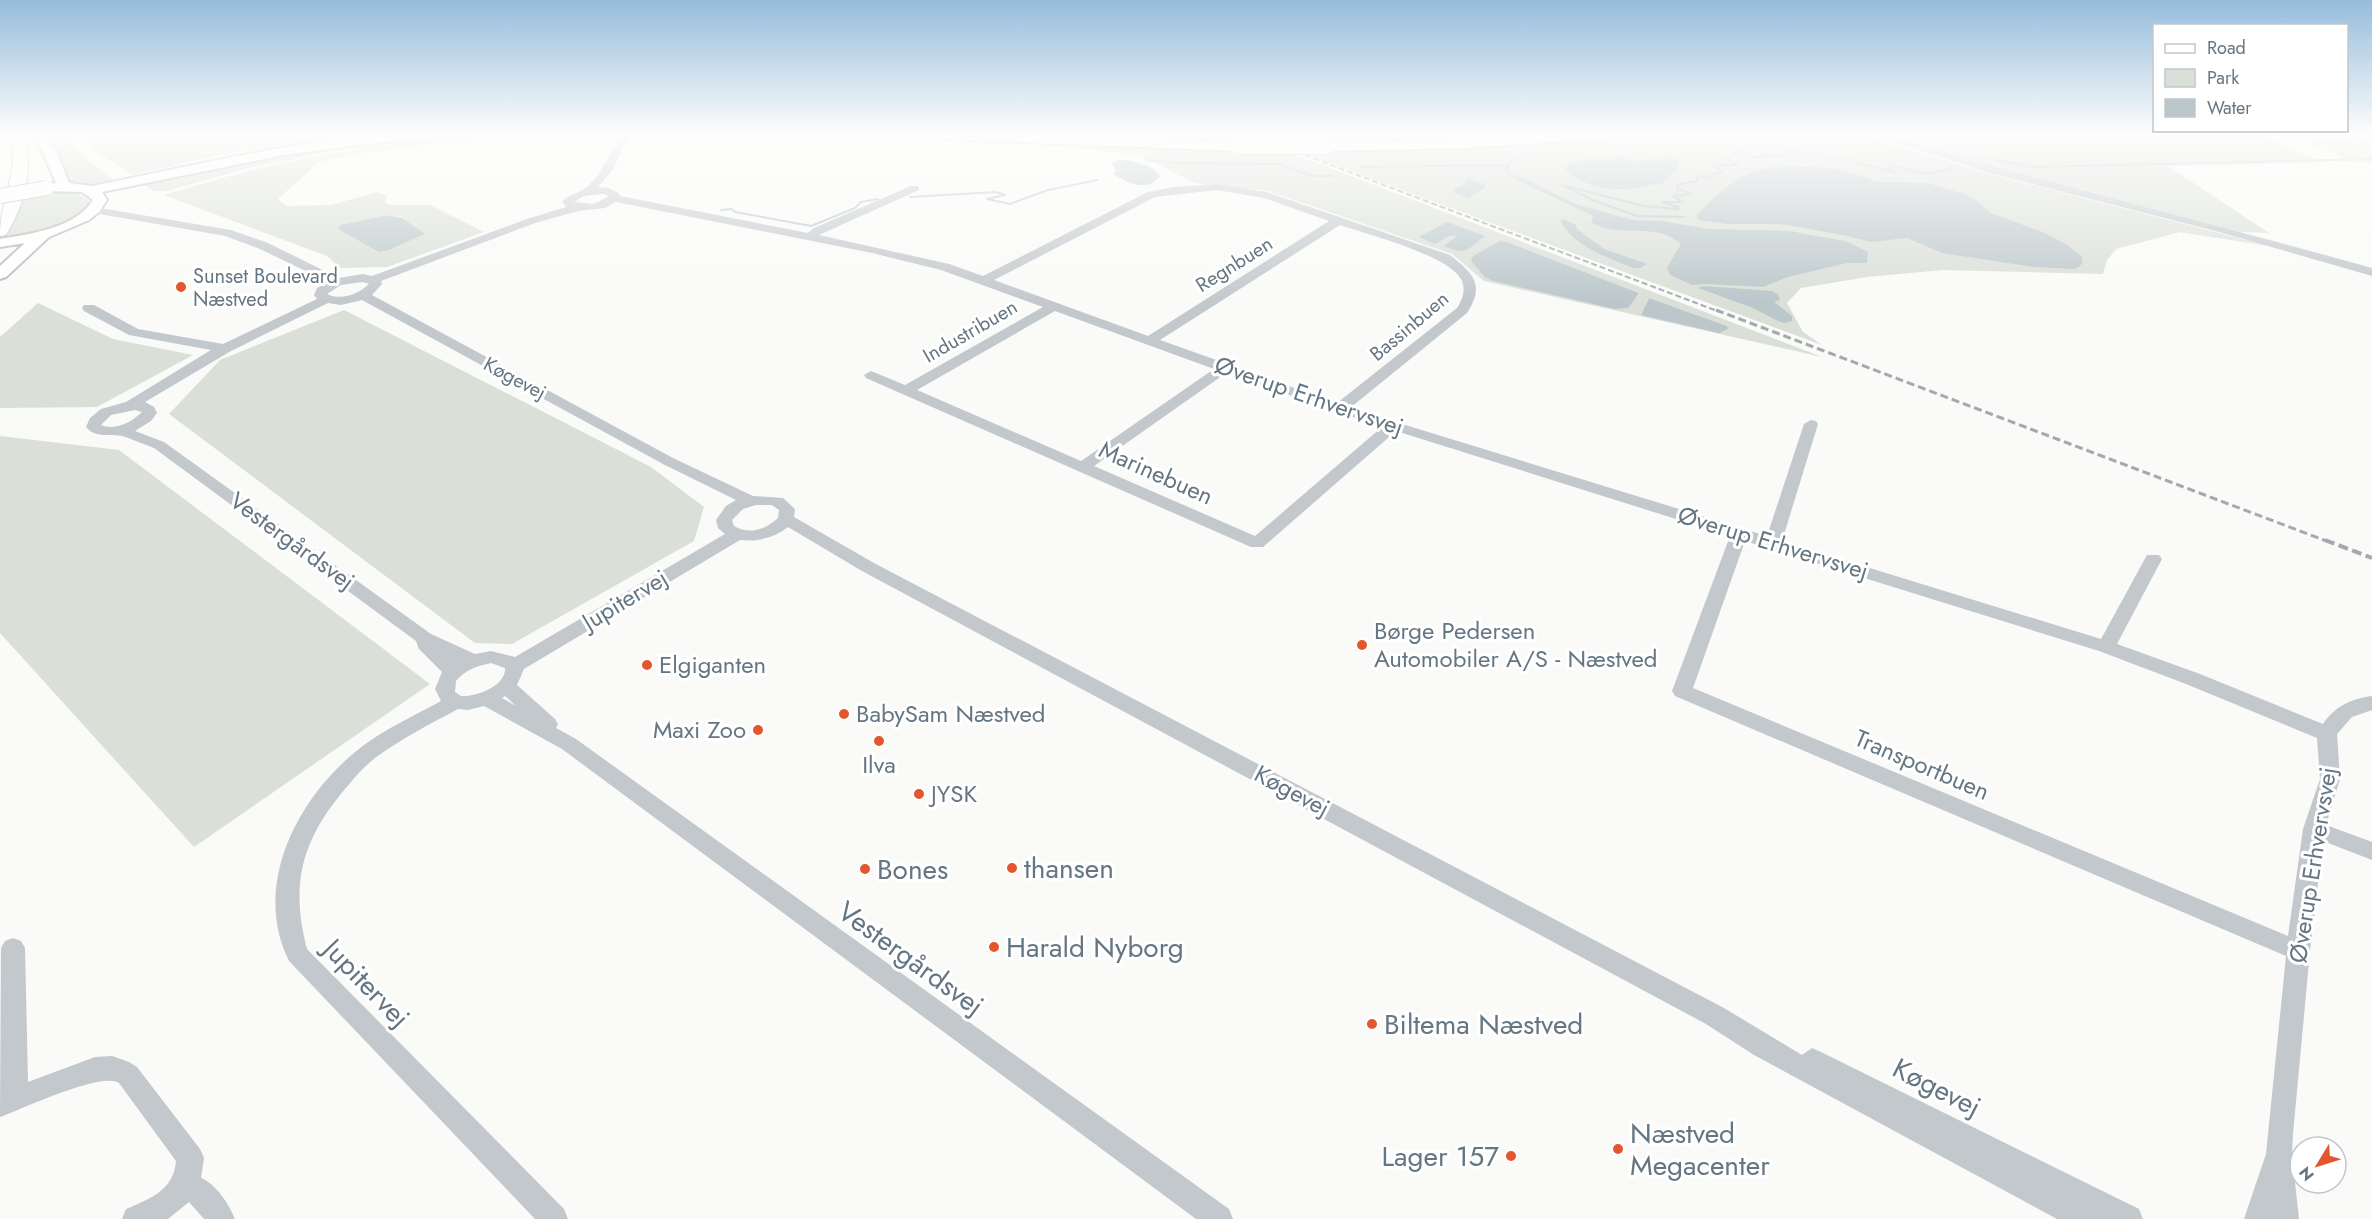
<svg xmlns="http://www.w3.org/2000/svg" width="2372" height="1219" font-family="Jost,sans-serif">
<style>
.green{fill:#dadfd7;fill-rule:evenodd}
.water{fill:#bbc7cb}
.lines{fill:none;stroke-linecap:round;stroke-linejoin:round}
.stream{stroke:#bbc7cb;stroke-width:2}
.major-casing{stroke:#b5babe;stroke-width:4}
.highway-casing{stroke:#b4b9bd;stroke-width:2}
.minor{fill:#c3c8cc;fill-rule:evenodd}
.major{fill:#fff;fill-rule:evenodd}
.highway{fill:#fff;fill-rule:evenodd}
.rail-far2{stroke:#a2aab0;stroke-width:2;stroke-dasharray:6 3;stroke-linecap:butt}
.rail-far1{stroke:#a2aab0;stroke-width:3;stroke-dasharray:8 4;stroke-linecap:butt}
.rail{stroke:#a2aab0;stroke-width:4;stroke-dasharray:10 4.5;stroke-linecap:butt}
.major-bridge-casing{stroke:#b5babe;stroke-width:16;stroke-linecap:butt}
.major-bridge{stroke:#fff;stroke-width:14}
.poi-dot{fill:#e4572e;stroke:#fff;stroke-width:2}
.labels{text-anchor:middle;stroke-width:6;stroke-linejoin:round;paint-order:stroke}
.far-street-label{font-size:20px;fill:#657683;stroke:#fff}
.far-poi-label{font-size:20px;fill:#657683;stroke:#fff;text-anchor:start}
.street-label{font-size:24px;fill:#657683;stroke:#fff}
.poi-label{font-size:24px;fill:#657683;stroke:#fff;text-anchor:start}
.near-poi-label{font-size:28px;fill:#657683;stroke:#fff;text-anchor:start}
.near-street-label{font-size:28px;fill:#657683;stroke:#fff}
</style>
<rect width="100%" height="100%" fill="#fafaf8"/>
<path class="green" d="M44 133H64L88 160 115 181 101 185 72 184Z
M78 133H365L234 152 132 175 95 151Z
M480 133 337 150 250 168 166 191H153L143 184 306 149Z
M579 133 598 134 434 144 356 154 319 162 278 199 286 206 331 205 377 192 387 196 385 202 391 205H430L484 232 387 267 340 268 327 256 164 195C243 170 326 151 410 142 466 137 522 135 579 133ZM387 215 403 217 424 234 389 250 338 229 345 224Z
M963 133H1237L1259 142 1150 141Z
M1252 133H1589L1509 139 1326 144 1275 142Z
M1657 133H1856L1986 173 2269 246 2180 232 2116 249 2107 260 2103 274 1943 270 1867 277 1801 288 1787 303 1803 332 1822 345 1302 153 1501 148 1600 141 1601 138Z
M1879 133H2245L2266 137 2324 162 2168 166 2269 233 2241 232 2052 185Z
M2360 137 2372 142V162H2351L2306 142Z
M1054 146 1294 154 1822 357 1484 281 1452 254 1268 191 1195 183 1139 155ZM1500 241 1507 242 1639 293 1614 309 1493 281ZM1649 298 1727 326 1728 329 1641 315Z
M48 192C64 192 78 191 91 202 71 229 35 232 5 237L17 213 22 195Z
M38 303 113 339 193 355 97 407 0 408V337Z
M344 310 651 467 704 507 694 541 512 644 475 643 169 414 220 360Z
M0 436 119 450 430 684 194 847 0 633Z"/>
<path class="water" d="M1617 156 1638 161 1671 157 1677 159 1681 164 1662 184C1647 184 1633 190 1618 189 1602 189 1574 182 1565 168 1575 158 1599 158 1613 159Z
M1118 160C1130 159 1154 165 1160 176 1147 193 1128 183 1113 174L1116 170 1111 163Z
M1814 167 1837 169 1879 182 1927 183 1965 194 1974 199 1991 213 2045 233 2067 245 2082 257V264L2075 269 2034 267 1942 253 1907 238 1871 242 1843 235 1780 224H1727L1698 220 1697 216C1715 194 1741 171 1771 168 1786 166 1800 167 1814 167Z
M1519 176 1575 204 1633 220 1661 221 1708 229 1789 231 1845 241 1868 252 1867 263H1847L1788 277 1763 287 1705 284 1692 285 1670 275 1667 268 1681 244C1654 220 1620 240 1591 222L1593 216 1513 178Z
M1468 179 1485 184V188L1468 198 1454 193 1455 189 1462 186Z
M387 215 403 218 425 234 389 250 379 252 338 229 340 225 345 224Z
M1564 219 1576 225 1577 229 1604 249 1647 264 1640 268H1634C1606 257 1576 248 1560 221Z
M1447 222 1485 236C1466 250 1467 256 1444 246L1457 236 1451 235 1435 244 1419 237Z
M1500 241 1507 242 1639 293 1628 308 1614 309 1493 281 1485 277 1471 261 1473 256Z
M1703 286 1772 291 1778 294 1780 300 1774 302 1792 316V321L1784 323 1778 321 1753 308 1698 288Z
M1649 298 1727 326 1728 329 1719 333 1641 315Z"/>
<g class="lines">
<path class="stream" d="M1320 135 1391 133
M1290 138 1307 136
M1966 157 1987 158 2031 167 2372 159
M1145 160 1181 163 1278 164 1313 176H1334
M1360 167 1509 165
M1515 177 1506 171 1510 162 1521 157 1524 152
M910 197 996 192 1005 195 987 199 1010 204 1048 190 1098 180
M721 210 732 209 735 212 811 226 855 208 861 202 878 199
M1684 217 1637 216 1595 201 1562 185 1643 206 1678 209V207L1662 202H1683L1673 196 1691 194 1677 188V185L1698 181 1696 176 1707 178 1713 174 1722 173 1714 166 1717 165H1738L1727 159 1738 151 1746 152 1747 157H1764L1762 154 1785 157 1790 150 1799 151 1803 156 1820 153 1833 160 1849 157 1858 163 1893 172H1895L1889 168 1892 166 1927 174 1951 169 1950 165"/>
<g class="major-casing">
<path id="major" d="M32 133H44L56 151 69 183 92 186C213 162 335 129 459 133L453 137 373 143 284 155 102 192 107 200 99 212 89 220 49 237 6 277 0 279V266L25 243 0 247V239C30 234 76 228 93 200L82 192 42 191 40 188 42 185 56 183 42 151Z
M889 133H986L1238 143 1244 147 1238 151 895 137Z
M1574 133H1634L1628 137 1467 148 1326 151 1320 147 1326 143 1467 140Z"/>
</g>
<g class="highway-casing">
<path id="highway" d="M10 133H24C34 167 25 205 6 235L0 236C0 197 20 175 10 133Z"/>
</g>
<path class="minor" d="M621 133H631L611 172 598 187 608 188 619 193 620 196 808 233 814 228 911 186H919V190L819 235 949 264 983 276 1148 192 1174 187 1217 184 1266 192 1450 255C1474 274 1485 285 1467 313L1350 408 1767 536 1804 424 1811 420 1816 421 1818 424 1782 541 2101 639 2147 555H2159L2162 559 2117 644 2200 674 2323 724C2335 706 2351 699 2372 696V710L2352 717 2337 734 2340 779 2326 825 2372 842V860L2323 841 2310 951 2293 1134 2292 1154 2299 1219H2244L2266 1154 2286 956 1675 696 1672 691 1730 536 1396 431 1263 547H1251L866 378 864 375 871 371 905 385 1043 307 941 270 872 253 616 202 605 208 578 211 535 223 381 281 382 284 372 295 673 458 753 496 783 498 795 509 794 517 874 563 1724 1008 1802 1055 1812 1048 1821 1052 2139 1209 2143 1219H2057L1754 1055 1706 1024 862 571 788 527C774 538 757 542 740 540L524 669 517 685 555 719 558 724 556 728 576 739 1229 1209 1233 1219H1196L562 749 484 706 468 710 458 709C430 724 401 739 375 758 362 768 351 782 340 795 300 845 291 887 307 949L564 1209 568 1219H535L289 961C252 887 296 801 354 753 380 731 412 717 441 701L435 689 442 672 419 649 416 641 154 448C143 444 132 439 122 436 109 433 96 439 86 427L90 418 101 409 126 402 211 350 129 335 84 311 82 308 84 305H94L138 329 223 344 317 299 314 295 317 288 328 282 260 249 225 236 94 213 88 210 94 207 231 230 268 243 339 278 363 274 372 276 527 219 566 207 562 201C569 194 580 193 587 187 603 172 611 152 621 133ZM1217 190 1264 198 1329 221 1148 336 994 280 1155 197ZM603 194 609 196 594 204 574 202 584 196ZM1340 225C1366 234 1452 256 1462 281 1466 290 1462 300 1457 308L1337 403 1160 340ZM363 282 369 284C359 294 341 301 327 294L341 285ZM362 300 663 464 736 500 726 506 716 520 718 528 725 534 515 657 491 651 475 654 431 634 164 442 135 431 151 421 157 413 154 407 145 402 231 351 328 303 341 305ZM1055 311 1214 369 1081 461 917 390ZM1226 373 1382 427 1255 536 1094 466ZM135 410 142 412C132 422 115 431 101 425L111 415ZM756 505H772L779 510 778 518C765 530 749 535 734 526L732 520 743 509ZM1745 541 2099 651 2186 684 2317 738 2320 779 2303 829 2288 936 1693 688ZM491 663 505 668C506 686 476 697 461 696L455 692 456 681C465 670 477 666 491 663ZM505 696 516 706 502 698Z
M1292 133H1329C1321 138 1300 138 1292 133Z
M1865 133H1880C2043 183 2208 222 2372 268V276L2219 232 1989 173Z
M13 938 21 941 25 948 28 1082 95 1057 112 1056 129 1062 137 1067 200 1149 204 1158 201 1178C216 1184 229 1204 235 1219H204L189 1202 168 1219H122L126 1209C150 1199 174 1190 176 1161L119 1083C102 1071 22 1109 0 1117L1 948 5 941Z"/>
<use href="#major" class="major"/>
<use href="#highway" class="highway"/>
<path class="rail-far2" d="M1246 133 1720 312"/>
<path class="rail-far1" d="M1716 310 2329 542"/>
<path class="rail" d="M2325 540 2372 558"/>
<g class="major-bridge-casing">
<path id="major-bridge" d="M1238 147H1326
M0 196 47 188"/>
</g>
<use href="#major-bridge" class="major-bridge"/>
</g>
<linearGradient id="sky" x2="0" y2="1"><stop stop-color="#96bcdc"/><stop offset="0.44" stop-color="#fdfdfc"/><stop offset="1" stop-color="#fdfdfc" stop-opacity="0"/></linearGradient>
<rect width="2372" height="304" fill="url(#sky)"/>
<g class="poi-dot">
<circle cx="181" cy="287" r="6"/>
<circle cx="1362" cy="645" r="6"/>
<circle cx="647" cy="665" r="6"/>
<circle cx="844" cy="714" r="6"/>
<circle cx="758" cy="730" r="6"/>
<circle cx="879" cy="741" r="6"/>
<circle cx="919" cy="794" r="6"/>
<circle cx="1012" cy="868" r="6"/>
<circle cx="865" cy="869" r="6"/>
<circle cx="994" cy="947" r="6"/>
<circle cx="1372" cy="1024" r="6"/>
<circle cx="1618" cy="1149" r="6"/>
<circle cx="1511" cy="1156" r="6"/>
</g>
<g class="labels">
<g class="far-street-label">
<text transform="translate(1234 264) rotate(-32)" y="7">Regnbuen</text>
<text transform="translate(1409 326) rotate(-40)" y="7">Bassinbuen</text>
<text transform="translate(970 331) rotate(-30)" y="7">Industribuen</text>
<text transform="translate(515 378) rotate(28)" y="7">Køgevej</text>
</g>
<g class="far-poi-label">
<text x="193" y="283">Sunset Boulevard<tspan x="193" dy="23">Næstved</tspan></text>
</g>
<g class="street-label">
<text transform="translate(1309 396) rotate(19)" y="8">Øverup Erhvervsvej</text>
<text transform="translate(1156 473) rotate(24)" y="8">Marinebuen</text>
<text transform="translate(292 541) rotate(36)" y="8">Vestergårdsvej</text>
<text transform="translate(1773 543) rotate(17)" y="8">Øverup Erhvervsvej</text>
<text transform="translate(625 600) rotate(-31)" y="8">Jupitervej</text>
<text transform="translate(1922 765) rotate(23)" y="8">Transportbuen</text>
<text transform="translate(1292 791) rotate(28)" y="8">Køgevej</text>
<text transform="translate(2313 865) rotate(-81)" y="8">Øverup Erhvervsvej</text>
</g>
<g class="poi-label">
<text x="1374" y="639">Børge Pedersen<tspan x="1374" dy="28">Automobiler A/S - Næstved</tspan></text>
<text x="659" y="673">Elgiganten</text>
<text x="856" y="722">BabySam Næstved</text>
<text x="746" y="738" text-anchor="end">Maxi Zoo</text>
<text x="879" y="773" text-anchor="middle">Ilva</text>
<text x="931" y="802">JYSK</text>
</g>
<g class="near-poi-label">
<text x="1024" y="878">thansen</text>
<text x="877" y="879">Bones</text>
<text x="1006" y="957">Harald Nyborg</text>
<text x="1384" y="1034">Biltema Næstved</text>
<text x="1630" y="1143">Næstved<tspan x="1630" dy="32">Megacenter</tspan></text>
<text x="1499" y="1166" text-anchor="end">Lager 157</text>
</g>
<g class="near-street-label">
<text transform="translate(911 958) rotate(36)" y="10">Vestergårdsvej</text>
<text transform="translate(367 983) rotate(46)" y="10">Jupitervej</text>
<text transform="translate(1937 1087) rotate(27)" y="10">Køgevej</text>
</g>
</g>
<rect x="2153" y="24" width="195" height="108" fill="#ffffff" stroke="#c1c8cd" stroke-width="1.5"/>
<rect x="2165" y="44" width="30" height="9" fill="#ffffff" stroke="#c1c8cd" stroke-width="1.5"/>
<text x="2207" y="54" font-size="18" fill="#657683">Road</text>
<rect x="2165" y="69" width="30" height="18" fill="#dadfd7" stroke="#c1c8cd" stroke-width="1.5"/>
<text x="2207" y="84" font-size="18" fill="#657683">Park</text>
<rect x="2165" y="99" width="30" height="18" fill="#bbc7cb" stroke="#c1c8cd" stroke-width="1.5"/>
<text x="2207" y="114" font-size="18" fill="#657683">Water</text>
<g transform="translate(2318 1165) rotate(232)"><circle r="28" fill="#ffffff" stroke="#c1c8cd" stroke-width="1.5"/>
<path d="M0-4.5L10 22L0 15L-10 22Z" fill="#e4572e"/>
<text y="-9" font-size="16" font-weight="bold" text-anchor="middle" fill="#657683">N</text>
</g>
</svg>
